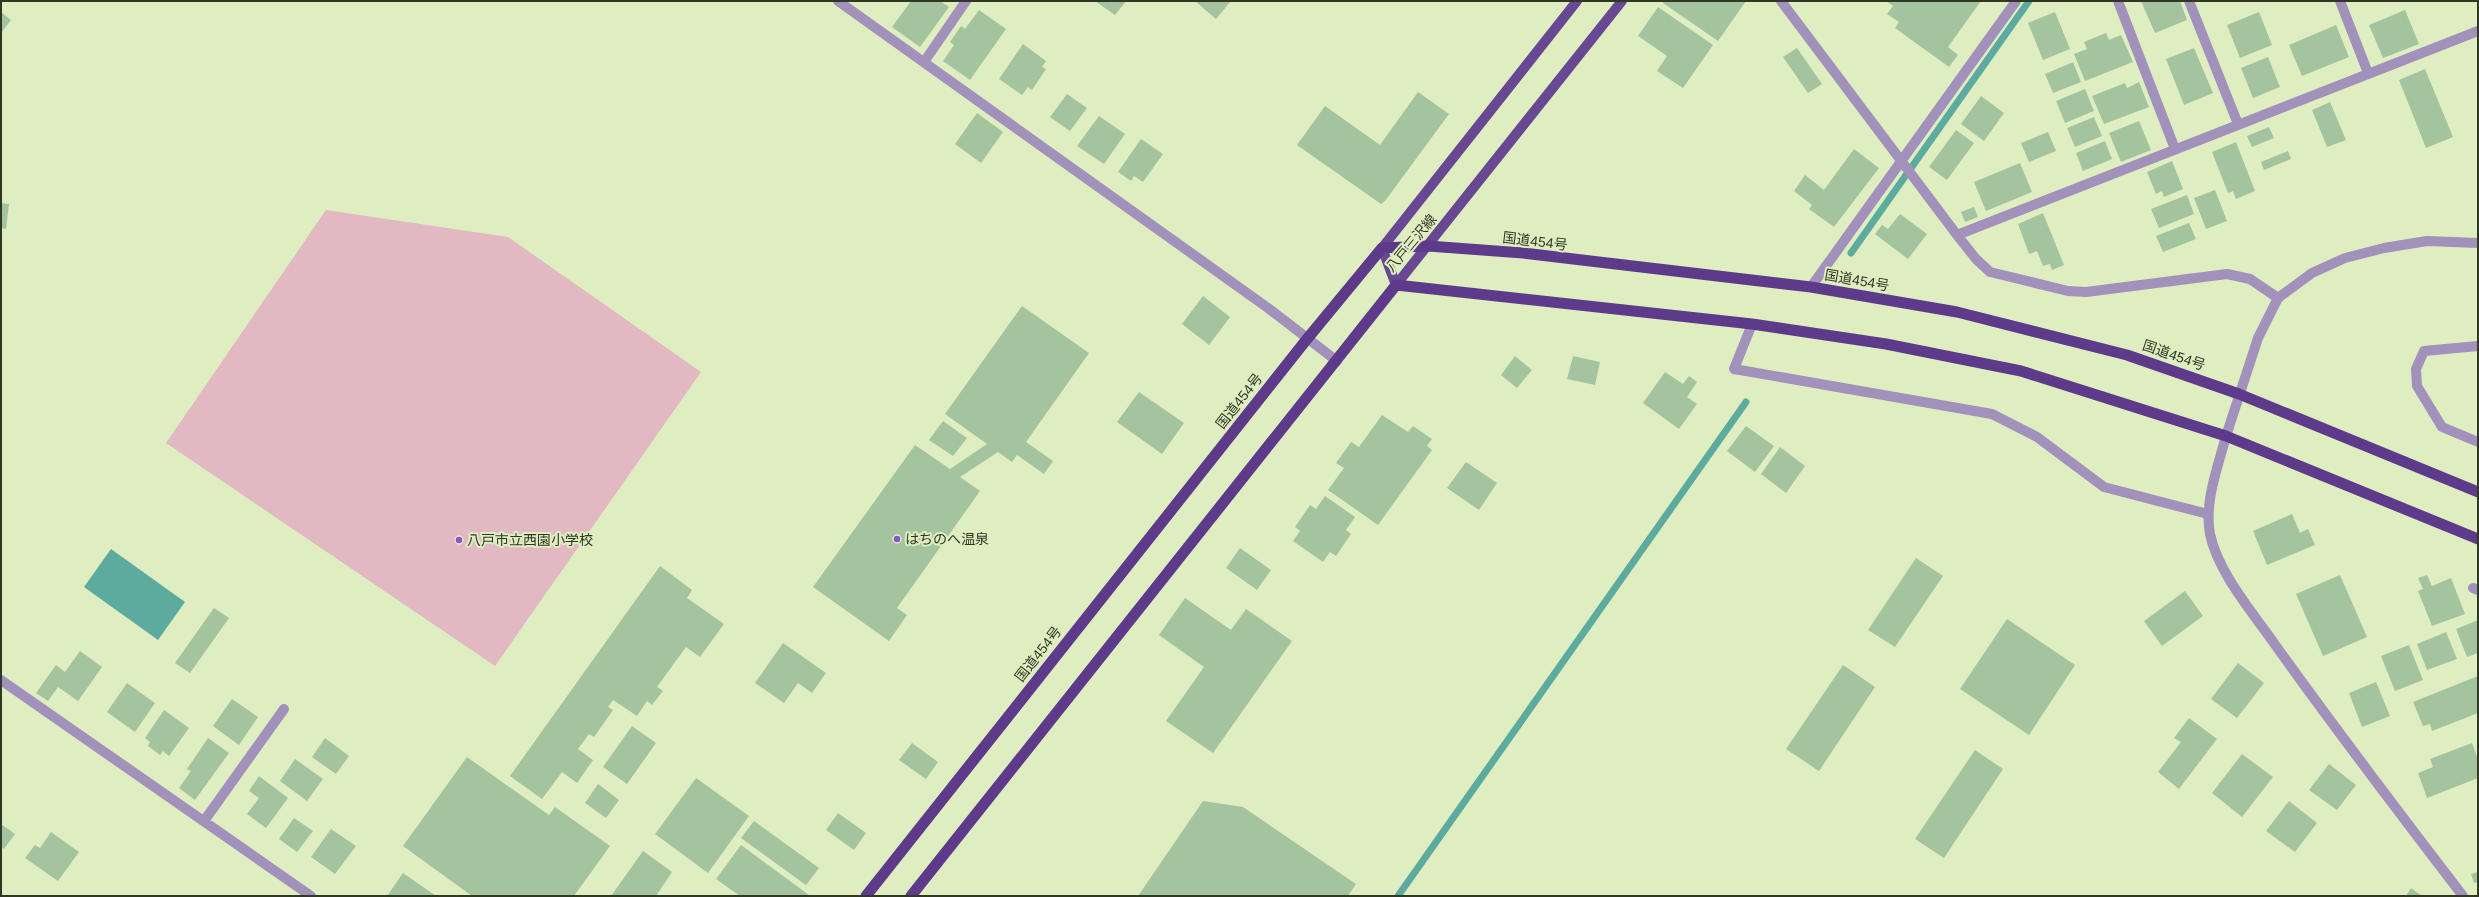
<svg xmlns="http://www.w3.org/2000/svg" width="2479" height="897" font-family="Arial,'Noto Sans JP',sans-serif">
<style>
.garden{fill:#e2b8c2}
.water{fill:#5dab9f}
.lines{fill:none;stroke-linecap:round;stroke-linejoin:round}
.stream{stroke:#5dab9f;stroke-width:7}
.building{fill:#a3c49f}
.minor{stroke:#a191bb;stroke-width:10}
.tertiary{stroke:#a191bb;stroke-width:10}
.primary{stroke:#684892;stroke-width:10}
.trunk{stroke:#5e3a8a;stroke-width:11}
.poi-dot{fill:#8b54cb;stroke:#dfeec1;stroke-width:1.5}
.labels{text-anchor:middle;stroke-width:4;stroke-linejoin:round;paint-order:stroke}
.street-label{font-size:14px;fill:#313725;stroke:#dfeec1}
.poi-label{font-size:14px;fill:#313725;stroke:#dfeec1;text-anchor:start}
</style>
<rect width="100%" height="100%" fill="#dfeec1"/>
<path class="garden" d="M326 210 508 237 701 372 495 666 166 443Z"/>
<path class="water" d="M111 549 185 602 158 640 84 587Z"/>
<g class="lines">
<path class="stream" d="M1851 253 2029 1
M1398 896 1746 402"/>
</g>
<path class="building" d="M911 1H940L949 7 920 47 892 27Z
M1095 1H1126L1115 15Z
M1195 1H1231L1216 19Z
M1664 1H1746L1718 41 1663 3Z
M1886 1H1981L1948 47 1958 55 1949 67 1895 28 1899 22 1887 14 1893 6Z
M2141 1H2180L2187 20 2155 33Z
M1658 7 1713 45 1683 88 1657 71 1667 56 1638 36Z
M979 10 1006 29 970 80 943 61 954 45 950 42 961 26 965 29Z
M2405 10 2419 44 2383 58 2369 25Z
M1 12 11 20 1 33Z
M2055 12 2070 49 2043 60 2028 23Z
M2259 12 2272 45 2240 58 2227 25Z
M2336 25 2349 57 2302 76 2289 45Z
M2106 33 2109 40 2121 35 2133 62 2085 81 2074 54 2087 49 2084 42Z
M1023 44 1046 61 1042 67 1046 69 1032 90 1028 87 1022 95 999 79Z
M1797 48 1822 84 1808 93 1783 57Z
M2194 48 2213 93 2184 105 2166 59Z
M2268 57 2280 87 2253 98 2241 68Z
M2073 62 2081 82 2053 93 2045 74Z
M2425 69 2453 137 2426 148 2399 80Z
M2139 82 2149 107 2104 124 2092 96 2125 83 2127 88Z
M2085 89 2094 111 2065 123 2056 101Z
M1418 92 1449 114 1385 201 1381 204 1297 145 1325 106 1380 145Z
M1067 94 1087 108 1070 131 1050 117Z
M1981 96 2004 113 1984 141 1961 124Z
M2330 102 2346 140 2327 147 2312 110Z
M977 113 1003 132 981 163 955 144Z
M1099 116 1125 134 1104 164 1077 146Z
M2094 117 2102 136 2075 147 2067 128Z
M2139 121 2151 150 2121 162 2109 133Z
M2269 127 2274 138 2252 147 2247 136Z
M1956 130 1974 143 1947 180 1929 167Z
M2048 132 2056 151 2029 162 2021 143Z
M1141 139 1163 154 1143 182 1134 176 1131 181 1118 172Z
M2105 141 2112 159 2083 171 2076 153Z
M2236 142 2255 191 2236 199 2233 191 2228 193 2212 152Z
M1854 149 1879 168 1834 227 1809 209 1812 205 1794 191 1805 175 1824 190Z
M2288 151 2291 159 2264 170 2261 162Z
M2172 161 2183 189 2164 197 2162 191 2156 194 2147 172Z
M2020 163 2032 192 1986 211 1974 182Z
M2215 190 2227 221 2206 229 2194 198Z
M2187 195 2194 214 2159 228 2151 209Z
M1 203 9 204 6 229 1 228Z
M1974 207 1978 217 1965 222 1961 212Z
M2043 213 2064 265 2052 270 2050 264 2043 266 2037 251 2029 254 2018 224Z
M1900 214 1927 234 1908 259 1875 234 1882 225 1888 229Z
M2189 223 2196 239 2163 252 2156 236Z
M1203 296 1230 317 1209 345 1182 324Z
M1022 306 1089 353 1026 442 1053 461 1044 474 1017 455 1012 462 998 452 960 477 980 491 897 608 907 615 889 641 813 587 915 445 950 469 987 444 945 414Z
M1515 356 1532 370 1517 388 1501 375Z
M1573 356 1600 362 1595 385 1567 379Z
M1665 372 1683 384 1689 376 1697 382 1687 397 1697 404 1679 429 1643 403Z
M1139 392 1184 423 1162 454 1117 422Z
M1382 415 1408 432 1413 426 1432 439 1427 446 1432 450 1378 525 1328 490 1344 468 1336 463 1351 442 1359 447Z
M943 421 967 438 953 456 929 440Z
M1746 426 1774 446 1755 472 1727 451Z
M1780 447 1805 466 1786 493 1761 474Z
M1466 462 1497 483 1479 510 1447 488Z
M1325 496 1355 517 1346 530 1351 534 1336 556 1330 552 1323 562 1293 541 1300 531 1295 527 1310 505 1316 509Z
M2292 514 2300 533 2308 529 2315 545 2267 565 2253 531Z
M1240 548 1271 570 1257 590 1226 568Z
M1916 558 1943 576 1895 647 1868 630Z
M660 566 692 590 687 598 724 624 700 657 686 647 657 687 663 691 652 705 647 701 637 716 613 700 608 707 613 710 594 737 589 734 578 749 593 760 577 783 562 772 542 799 510 776Z
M2340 575 2367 637 2323 656 2296 594Z
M2427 575 2432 586 2451 578 2465 614 2432 626 2418 591 2423 589 2418 578Z
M2185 591 2203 616 2162 646 2144 621Z
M1185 598 1231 630 1246 609 1292 641 1213 753 1166 721 1204 667 1159 635Z
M214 608 229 618 190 673 175 663Z
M2007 619 2075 665 2029 735 1960 689Z
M2478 620V653L2467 657 2456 629Z
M2446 632 2457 659 2427 670 2417 644Z
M783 643 826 673 812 693 798 683 784 703 755 683Z
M2409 645 2423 680 2395 691 2381 656Z
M80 651 102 667 78 701 58 687 48 701 36 693 56 665 65 672Z
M2238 663 2264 683 2237 718 2211 699Z
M1843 665 1875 687 1819 771 1786 749Z
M2478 676V713L2432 731 2430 724 2423 726 2413 702Z
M2376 682 2390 716 2362 727 2349 693Z
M127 683 155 703 135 732 107 712Z
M232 699 258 717 239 745 213 726Z
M164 710 189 728 169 756 163 751 160 755 148 746 150 742 145 738Z
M2189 718 2217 739 2179 789 2158 772 2181 742 2174 738Z
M632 726 656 743 627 784 603 767Z
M208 738 229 753 195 800 179 788 191 771 187 769Z
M325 738 349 756 336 774 312 757Z
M912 743 938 762 926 779 899 760Z
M2472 743 2478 760V778L2427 798 2418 773 2433 767 2430 759Z
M1975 750 2003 769 1944 858 1915 839Z
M2242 754 2273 777 2242 817 2212 793Z
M467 757 549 815 555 807 610 846 574 896H472L403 846Z
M295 759 323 779 307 801 280 781Z
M2329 764 2356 785 2337 810 2309 790Z
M259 776 288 798 266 828 247 814 259 798 249 791Z
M696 778 749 816 708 873 655 834Z
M598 784 619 800 606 818 585 803Z
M1203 801 1243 807 1356 884 1348 896H1138Z
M2289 801 2317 823 2295 852 2266 831Z
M838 813 866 833 854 850 826 830Z
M294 818 313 831 297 852 279 839Z
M754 821 819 868 806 885 741 838Z
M1 824 15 834 4 849 1 847Z
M331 829 356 846 335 874 311 857Z
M51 832 79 852 58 881 25 858 35 845 40 848Z
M741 845 809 895 808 896H740L716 879Z
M643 851 672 872 656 896H611Z
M2478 872V882L2474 883 2471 874Z
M403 873 436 896H387Z
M2411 888 2422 896H2406Z"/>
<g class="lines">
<path class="minor" d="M838 1 1268 308 1337 361
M1781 1 1957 235 1976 259 1990 272 2068 291 2086 292 2227 274 2250 279 2278 298
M2118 1 2175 149
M2189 1 2238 124
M2340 1 2368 73
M924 62 966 1
M1957 235 2478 31
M1811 287 2016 1
M1752 324 1734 369 1992 414 2037 437 2104 487 2208 514
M2478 346 2424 351 2416 369 2417 386 2442 427 2478 442
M2226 436C2218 467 2204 502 2210 534 2218 573 2254 614 2276 646 2337 731 2400 814 2463 896
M2473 588 2478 590
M1 680 311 896
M204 821 284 709"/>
<path class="tertiary" d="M2226 436 2258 338 2278 298 2312 273 2345 258 2384 248 2427 241 2478 243"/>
<path class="primary" d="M1396 285 1622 1
M1396 285 1382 248 1577 1"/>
<path class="trunk" d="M866 896 1307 339 1382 248 1428 246 1523 253 1811 287 1957 312 2127 355 2239 394 2478 492
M911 896 1396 285 1752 324 1886 344 2021 371 2226 436 2478 539"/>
</g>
<g class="poi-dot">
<circle cx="897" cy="539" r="4"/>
<circle cx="459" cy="540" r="4"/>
</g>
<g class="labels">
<g class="street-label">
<text transform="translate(1535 241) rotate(7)" y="5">国道454号</text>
<text transform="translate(1411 243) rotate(-50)" y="5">八戸三沢線</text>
<text transform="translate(1857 280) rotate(10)" y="5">国道454号</text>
<text transform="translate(2174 355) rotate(19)" y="5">国道454号</text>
<text transform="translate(1239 401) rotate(-52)" y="5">国道454号</text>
<text transform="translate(1038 654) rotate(-52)" y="5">国道454号</text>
</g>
<g class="poi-label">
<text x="905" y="544">はちのへ温泉</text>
<text x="467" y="545">八戸市立西園小学校</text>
</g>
</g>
<rect width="2479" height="897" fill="none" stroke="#313725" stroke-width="4"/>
</svg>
